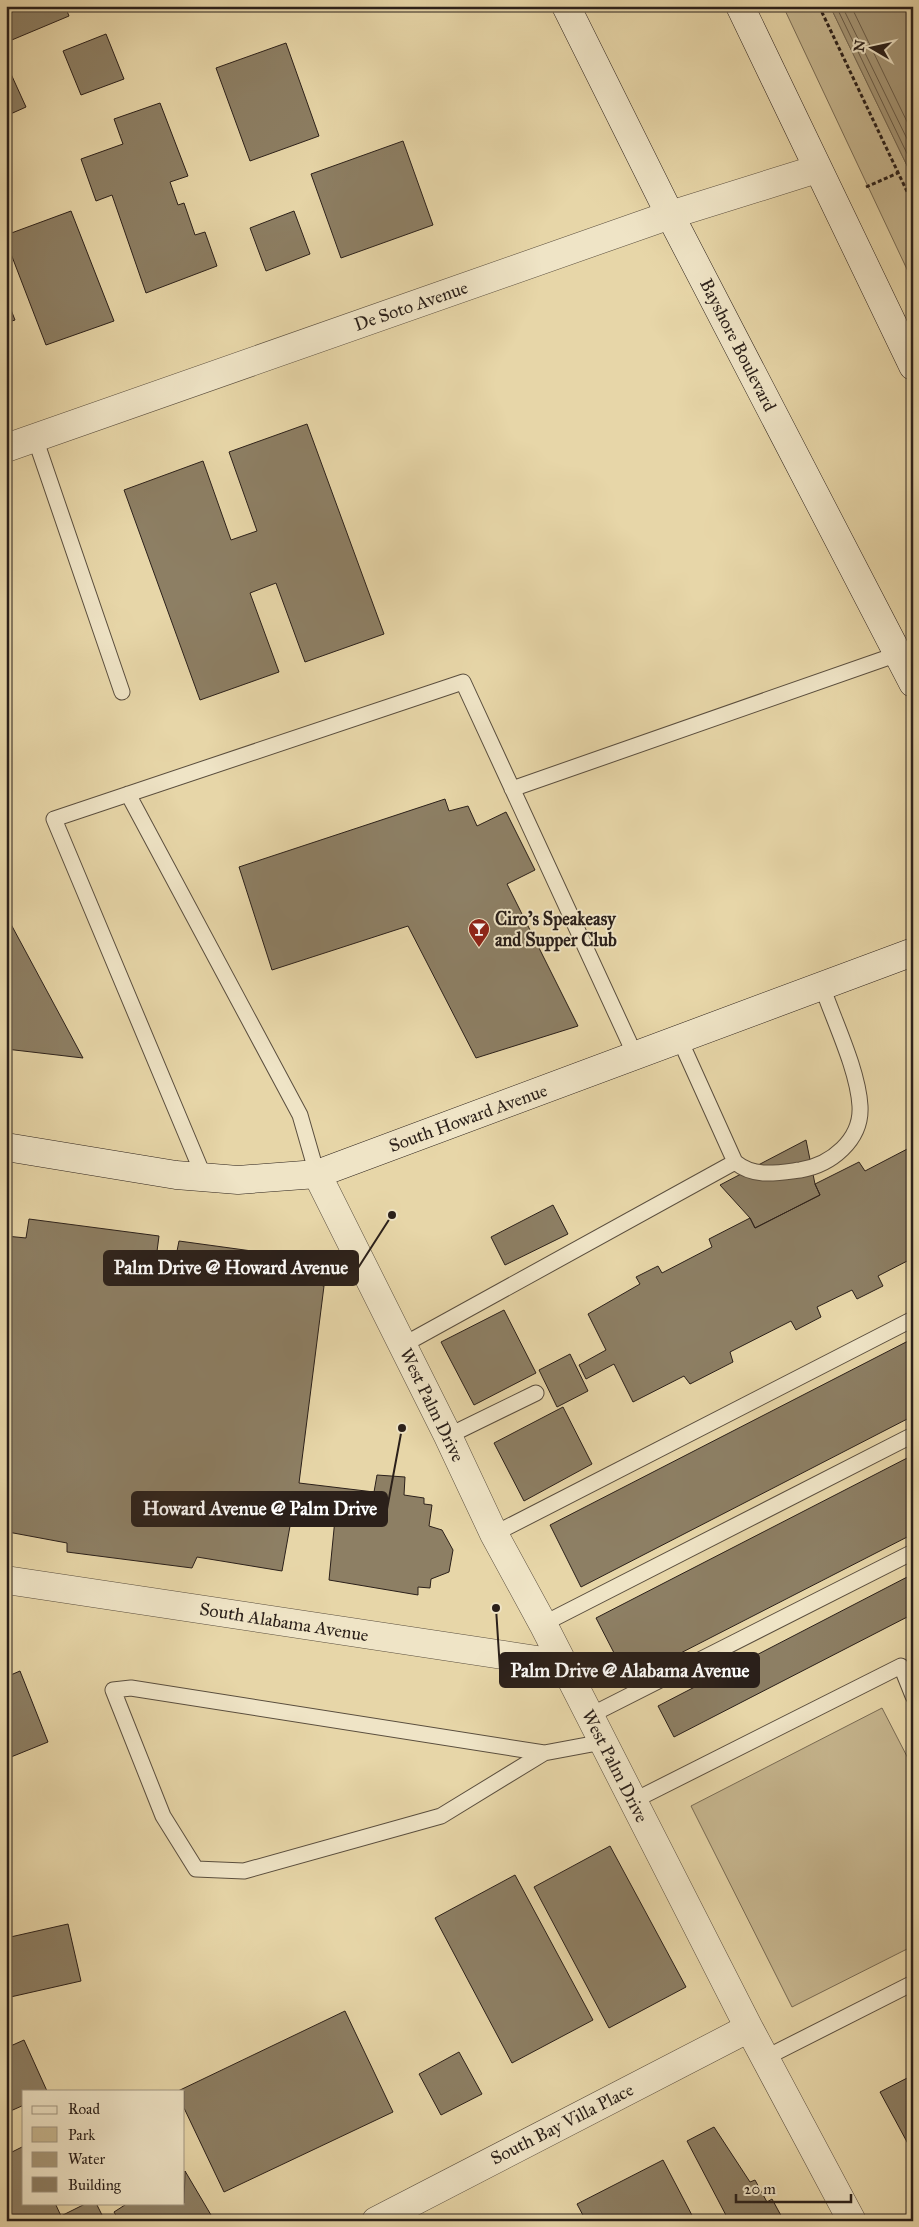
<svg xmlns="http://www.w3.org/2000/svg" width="919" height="2227" font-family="'IM FELL Great Primer',serif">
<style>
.green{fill:#c7b790;stroke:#796c55}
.water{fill:#a79878;stroke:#756852}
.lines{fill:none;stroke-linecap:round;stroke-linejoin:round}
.shore{stroke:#695c49;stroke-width:1}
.building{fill:#8d7f64;stroke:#2b201a}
.lane-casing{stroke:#5a4e3e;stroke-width:17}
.street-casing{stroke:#5a4e3e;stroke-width:29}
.secondary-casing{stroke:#2b201a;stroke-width:29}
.path{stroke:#2b201a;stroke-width:3;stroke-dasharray:4 2.5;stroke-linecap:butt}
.lane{stroke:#efe4c6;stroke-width:15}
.street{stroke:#efe4c6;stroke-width:28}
.secondary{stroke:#efe4c6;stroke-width:28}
.labels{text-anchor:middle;stroke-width:4;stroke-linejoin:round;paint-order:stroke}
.street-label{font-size:18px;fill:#2b201a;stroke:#efe4c6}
.poi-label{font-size:18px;font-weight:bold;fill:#2b201a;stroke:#efe4c6;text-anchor:start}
.leader{fill:none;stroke:#2b201a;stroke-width:2}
.callout-dot{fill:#2b201a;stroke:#efe4c6;stroke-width:2}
.callout{fill:#2b201a;stroke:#2b201a;stroke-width:2}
.callout-label{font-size:19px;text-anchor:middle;font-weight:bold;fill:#fff}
</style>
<rect width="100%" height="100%" fill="#e7d6a8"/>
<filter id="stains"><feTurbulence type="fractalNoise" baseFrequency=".004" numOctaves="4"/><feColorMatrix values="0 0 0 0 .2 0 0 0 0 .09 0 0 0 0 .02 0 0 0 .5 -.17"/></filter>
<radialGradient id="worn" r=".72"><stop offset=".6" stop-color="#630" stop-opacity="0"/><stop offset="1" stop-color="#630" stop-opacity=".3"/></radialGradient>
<path class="green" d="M783 6H830L913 178V282Z
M882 1708 913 1768V1946L792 2007 691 1806Z"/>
<path class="water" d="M830 6H913V178Z"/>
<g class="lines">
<path class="shore" d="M836 6 913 166
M842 6 913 151
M851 6 913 134"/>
</g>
<path class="building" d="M6 6H65L69 16 7 42Z
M106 34 124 79 81 95 63 51Z
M286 43 319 136 250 161 216 68Z
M11 74 26 107 6 116V76Z
M160 103 188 176 170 182 178 205 184 203 195 235 205 232 217 266 146 293 112 195 96 201 81 159 123 144 114 119Z
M403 141 433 225 341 258 311 174Z
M71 211 114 321 46 345 6 241V235Z
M294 211 310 254 266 271 250 228Z
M6 297 15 320 6 323Z
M307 424 384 634 305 662 276 583 250 593 279 672 200 700 124 490 203 461 231 540 257 531 229 452Z
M445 799 449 811 468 806 477 826 506 812 535 870 507 884 578 1026 476 1058 408 926 272 970 239 867Z
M6 915 83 1058 6 1049Z
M806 1140 815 1184 820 1195 755 1228 750 1218 720 1185Z
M913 1146V1258L878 1276 883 1286 857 1299 852 1290 817 1307 821 1317 796 1330 791 1321 730 1352 733 1362 690 1384 684 1376 633 1402 614 1364 586 1379 579 1365 606 1350 588 1314 640 1284 636 1277 658 1266 662 1273 712 1247 709 1239 750 1218 755 1228 820 1195 815 1184 859 1162 865 1171Z
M553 1205 568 1234 505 1265 491 1237Z
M29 1219 159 1236 156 1259 175 1261 179 1241 303 1258 300 1281 324 1286 299 1483 374 1492 377 1475 405 1477 404 1495 424 1498V1504L432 1505 429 1526 442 1530 453 1550 449 1572 431 1579 430 1588 418 1587V1595L329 1580 335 1519 292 1515 282 1571 197 1557 192 1568 67 1552V1543L8 1532 10 1494 6 1488V1236L26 1238Z
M504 1310 536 1373 474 1405 441 1342Z
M912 1339 913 1416 581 1587 550 1525Z
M570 1354 588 1391 557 1407 539 1370Z
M563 1407 592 1464 524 1501 494 1443Z
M913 1455V1534L628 1680 596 1618Z
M913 1574V1614L674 1737 658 1706Z
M20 1671 48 1742 6 1759V1677Z
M610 1846 686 1987 609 2028 534 1887Z
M515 1875 593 2020 512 2063 435 1918Z
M68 1924 81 1981 6 1998V1938Z
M345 2011 393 2112 224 2192 184 2108V2091H178Z
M24 2040 47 2091H24V2105L6 2113V2048Z
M459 2052 482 2094 441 2115 419 2074Z
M913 2075V2153L880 2092Z
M714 2127 750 2182 755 2180 767 2202 772 2199 784 2221H729L687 2141Z
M24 2146V2203H55L61 2216 87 2203H96L105 2221H6V2155Z
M663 2160 695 2221H586L577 2204Z
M185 2171 211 2215 201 2221H119L114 2212 128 2203H184Z"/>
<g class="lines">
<g class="lane-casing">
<path id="lane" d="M35 438 122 692
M512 789 898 654
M128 794 300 1115 317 1174
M680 1040 735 1162C754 1178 777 1173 800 1170 831 1165 862 1140 860 1106 858 1070 834 1021 822 986
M204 1177 54 819 463 682 636 1057
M403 1345 735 1162
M448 1436 536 1393
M494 1534 913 1319
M543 1624 913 1435
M589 1716 913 1552
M544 1753 441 1816 244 1871 196 1869 163 1816 113 1690 131 1688 544 1753 603 1742
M633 1801 901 1666 913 1696
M765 2058 913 1983"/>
</g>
<g class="street-casing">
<path id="street" d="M6 448 670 215 817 169
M317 1174 448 1436 494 1534 543 1624 749 2028 852 2221
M6 1580 563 1664
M376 2221 749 2028"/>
</g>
<g class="secondary-casing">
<path id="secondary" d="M566 6 670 215 913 683
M740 6 913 366
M6 1147 176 1175 238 1180 317 1174 913 952"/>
</g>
<path class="path" d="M819 6 913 204
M866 187 898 173"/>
<use href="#lane" class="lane"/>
<use href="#street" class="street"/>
<use href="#secondary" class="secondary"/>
</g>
<defs>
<g id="bar-pin" transform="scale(1.125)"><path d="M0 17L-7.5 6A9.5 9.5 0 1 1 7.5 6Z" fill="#8f2418" stroke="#efe4c6"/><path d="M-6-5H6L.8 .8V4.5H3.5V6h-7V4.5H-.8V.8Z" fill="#fff"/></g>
</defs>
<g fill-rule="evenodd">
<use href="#bar-pin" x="479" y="929"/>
</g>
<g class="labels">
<g class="street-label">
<text transform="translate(411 306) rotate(-19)" y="6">De Soto Avenue</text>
<text transform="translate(738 345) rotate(63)" y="6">Bayshore Boulevard</text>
<text transform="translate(468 1118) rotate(-20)" y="6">South Howard Avenue</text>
<text transform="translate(432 1405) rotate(64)" y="6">West Palm Drive</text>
<text transform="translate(284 1622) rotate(9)" y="6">South Alabama Avenue</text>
<text transform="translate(615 1766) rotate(63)" y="6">West Palm Drive</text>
<text transform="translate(562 2124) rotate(-27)" y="6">South Bay Villa Place</text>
</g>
<g class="poi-label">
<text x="495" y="925">Ciro's Speakeasy<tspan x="495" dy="21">and Supper Club</tspan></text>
</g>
</g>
<path class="leader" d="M392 1215L358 1268M402 1428L387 1509M496 1608L500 1670"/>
<g class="callout-dot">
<circle cx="392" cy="1215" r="5"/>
<circle cx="402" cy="1428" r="5"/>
<circle cx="496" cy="1608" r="5"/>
</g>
<g class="callout">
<rect x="104" y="1251" width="254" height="34" rx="5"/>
<rect x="132" y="1492" width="255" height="34" rx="5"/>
<rect x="500" y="1653" width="259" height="34" rx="5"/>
</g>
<g class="callout-label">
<text x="231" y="1274">Palm Drive @ Howard Avenue</text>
<text x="260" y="1515">Howard Avenue @ Palm Drive</text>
<text x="630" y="1677">Palm Drive @ Alabama Avenue</text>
</g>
<rect width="919" height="2227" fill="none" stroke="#e7d6a8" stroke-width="25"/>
<rect x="8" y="8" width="904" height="2212" fill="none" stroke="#2b201a" stroke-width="2.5"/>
<rect x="12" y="12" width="894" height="2202" fill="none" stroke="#2b201a"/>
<rect x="22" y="2090" width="162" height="115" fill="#efe4c6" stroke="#a19681"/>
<rect x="32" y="2106" width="25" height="8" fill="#efe4c6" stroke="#a19681"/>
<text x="68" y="2114" font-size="15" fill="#2b201a">Road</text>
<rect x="32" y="2127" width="25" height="15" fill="#c7b790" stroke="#a19681"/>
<text x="68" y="2140" font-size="15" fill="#2b201a">Park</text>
<rect x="32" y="2152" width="25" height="15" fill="#a79878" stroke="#a19681"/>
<text x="68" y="2164" font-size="15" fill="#2b201a">Water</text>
<rect x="32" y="2177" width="25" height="15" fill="#8d7f64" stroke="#a19681"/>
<text x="68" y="2190" font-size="15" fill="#2b201a">Building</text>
<g transform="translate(872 48) rotate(279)" stroke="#efe4c6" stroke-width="4" paint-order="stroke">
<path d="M0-4L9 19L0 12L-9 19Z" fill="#2b201a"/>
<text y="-8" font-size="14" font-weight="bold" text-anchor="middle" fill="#2b201a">N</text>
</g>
<path d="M736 2194v8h115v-8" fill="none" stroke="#2b201a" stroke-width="2.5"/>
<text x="744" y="2194" font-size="15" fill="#2b201a" stroke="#efe4c6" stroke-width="4" paint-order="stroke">20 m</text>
<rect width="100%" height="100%" filter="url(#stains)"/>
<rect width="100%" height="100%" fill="url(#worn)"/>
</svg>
